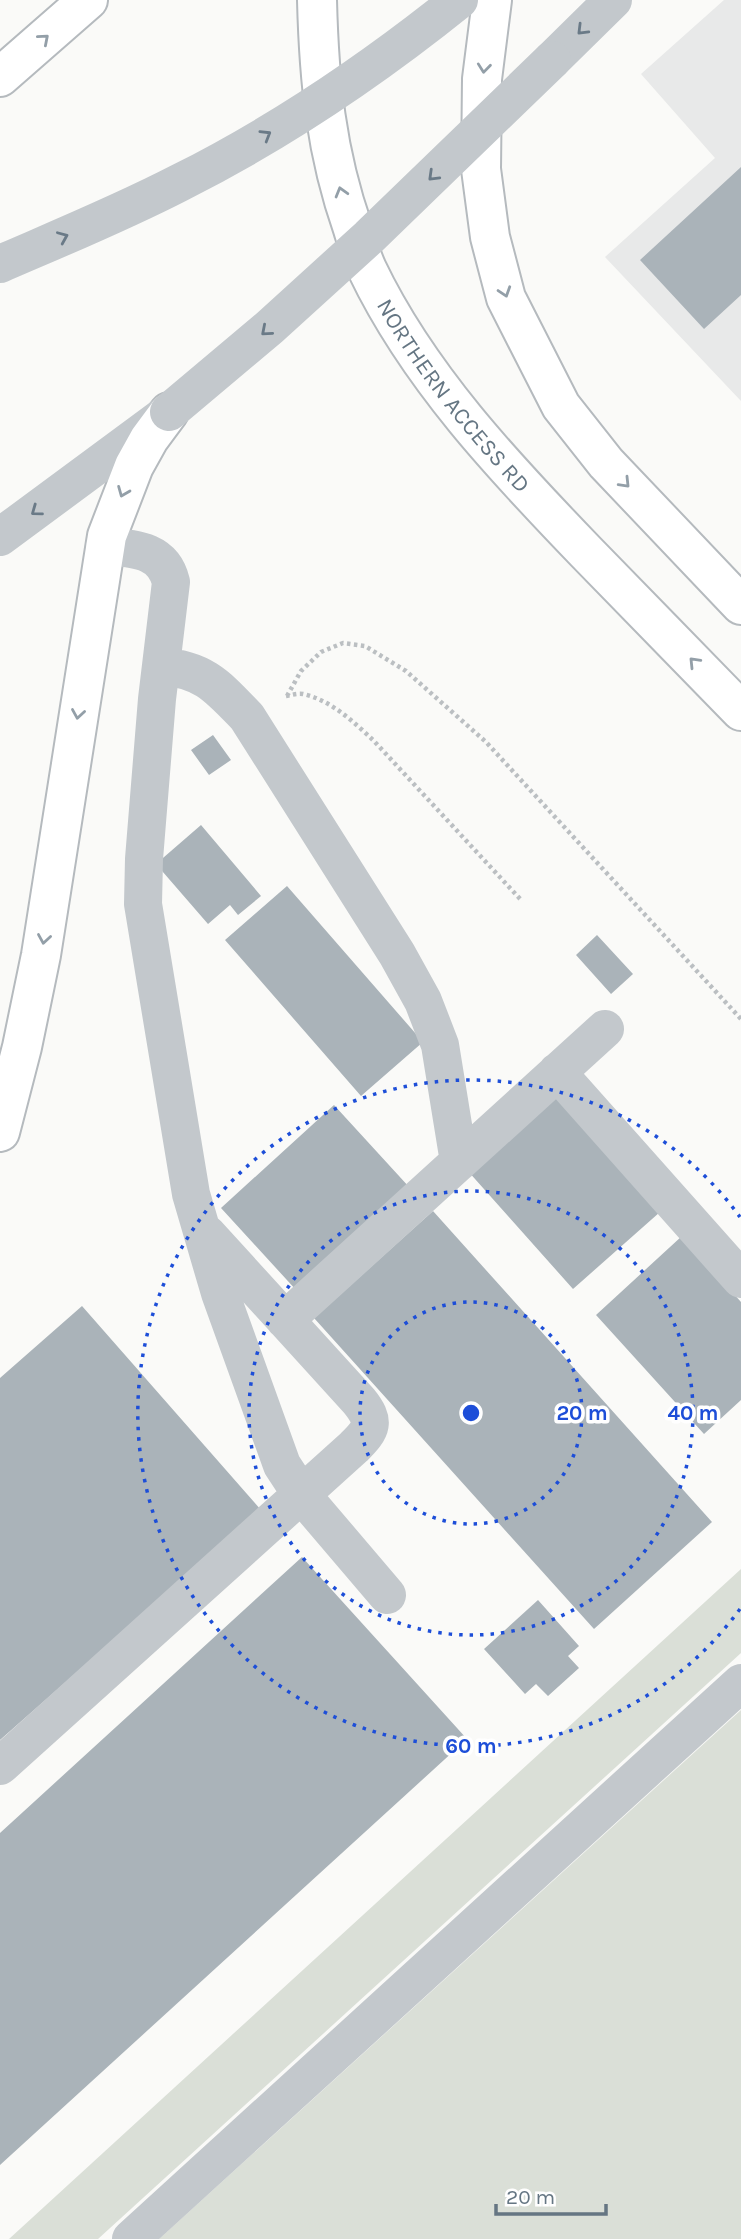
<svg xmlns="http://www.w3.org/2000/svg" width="741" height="2239" font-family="Karla,sans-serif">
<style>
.built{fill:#e8e9e9}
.green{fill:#dadfd7}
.building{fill:#aab3b9}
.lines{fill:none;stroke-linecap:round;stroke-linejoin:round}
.major-casing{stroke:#b5babe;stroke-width:42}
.path{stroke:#bbbfc2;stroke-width:4.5;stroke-dasharray:3.5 3.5;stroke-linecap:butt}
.minor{stroke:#c3c8cc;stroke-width:38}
.major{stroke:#fff;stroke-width:38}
.minor-bridge{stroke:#c3c8cc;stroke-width:38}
.oneway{stroke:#6a7a87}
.oneway2{stroke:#939fa8}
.ring{fill:none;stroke:#1d4ed8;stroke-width:3.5;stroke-dasharray:3.5 7}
.labels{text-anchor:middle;stroke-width:7;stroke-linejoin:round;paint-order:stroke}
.street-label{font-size:23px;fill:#657683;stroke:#fff}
.centre{fill:#1d4ed8;stroke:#fff;stroke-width:3.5}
.ring-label{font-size:21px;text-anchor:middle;font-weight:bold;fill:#1d4ed8;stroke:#fff;stroke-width:7;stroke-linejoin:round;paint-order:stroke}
</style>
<rect width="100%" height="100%" fill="#fafaf8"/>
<path class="built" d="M724 0H741V401L605 257 715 158 641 74Z"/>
<path class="green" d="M741 1569V1653L98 2239H9Z
M741 1710V2239H159Z"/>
<path class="building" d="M741 167V295L704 329 640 260Z
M213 735 231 760 209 775 191 750Z
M201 825 261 896 238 915 230 905 208 924 156 864Z
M287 886 423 1042 361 1096 225 940Z
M597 935 633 974 611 994 576 955Z
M554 1093 660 1212 573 1289 467 1170Z
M334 1105 410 1188 297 1291 221 1208Z
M433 1211 712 1522 594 1629 314 1318Z
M682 1236 741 1302V1400L704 1434 596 1315Z
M82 1306 261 1510 0 1740V1378Z
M302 1557 467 1739 0 2165V1833Z
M538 1600 579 1646 568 1656 579 1668 548 1696 536 1684 525 1694 484 1649Z"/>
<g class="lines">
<g class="major-casing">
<g id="major">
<path id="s1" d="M317 0C319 81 326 152 353 229 357 242 361 256 367 269 418 376 504 467 586 552 638 605 689 658 741 711"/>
<path d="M492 0 482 79 481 169 490 237 506 298 561 406 606 463 741 605"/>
<path d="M0 77 88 0"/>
<path d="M0 1132 22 1047 41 955 107 536 134 466 149 439 169 412"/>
</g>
</g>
<path class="path" d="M286 696C292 695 298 693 303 694 331 700 355 723 374 741L522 901
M287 696 301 671 321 652 343 643 365 646 406 671 486 742 741 1019"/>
<path class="minor" d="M552 60 613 0
M0 537 165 415
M105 546C134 549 163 549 171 582L157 699 144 859 143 904 191 1194 220 1293 282 1465 301 1494 387 1595
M161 666C205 670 218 687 247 717L397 954 423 1001 440 1045 459 1162
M557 1072 741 1279
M285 1320 605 1029
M0 1766 354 1447C372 1429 376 1422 359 1401L207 1234
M131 2239 741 1683"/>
<use href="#major" class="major"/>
<path class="minor-bridge" d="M0 264C60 238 121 213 179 183 279 133 372 70 459 0
M169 412 270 327 369 237 552 60"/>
</g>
<defs><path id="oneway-chevron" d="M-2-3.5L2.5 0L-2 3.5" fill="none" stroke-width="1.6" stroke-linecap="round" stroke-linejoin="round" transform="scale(1.75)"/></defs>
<g class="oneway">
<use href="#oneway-chevron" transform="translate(582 30) rotate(135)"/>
<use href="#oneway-chevron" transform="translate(266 135) rotate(-31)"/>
<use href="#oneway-chevron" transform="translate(433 176) rotate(136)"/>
<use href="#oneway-chevron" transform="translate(63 237) rotate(-23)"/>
<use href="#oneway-chevron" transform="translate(266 331) rotate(139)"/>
<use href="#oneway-chevron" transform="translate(36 511) rotate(144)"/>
</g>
<g class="oneway2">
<use href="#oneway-chevron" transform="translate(44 39) rotate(-41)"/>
<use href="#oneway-chevron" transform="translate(484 68) rotate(96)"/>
<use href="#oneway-chevron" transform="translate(341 192) rotate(-106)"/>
<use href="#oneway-chevron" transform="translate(505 292) rotate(72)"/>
<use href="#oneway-chevron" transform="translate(625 483) rotate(46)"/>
<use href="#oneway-chevron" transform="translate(123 492) rotate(112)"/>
<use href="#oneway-chevron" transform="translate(694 662) rotate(-134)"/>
<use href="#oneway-chevron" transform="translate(78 714) rotate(99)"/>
<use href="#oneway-chevron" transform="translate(44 939) rotate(99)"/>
</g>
<g class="ring">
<circle cx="471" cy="1413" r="111"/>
<circle cx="471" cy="1413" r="222"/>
<path d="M740 1609A333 333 0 1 1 740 1217"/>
</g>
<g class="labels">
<g class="street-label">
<text dy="8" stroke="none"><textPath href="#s1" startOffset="429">NORTHERN ACCESS RD</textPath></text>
</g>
</g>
<circle cx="471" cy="1413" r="10" class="centre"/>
<g class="ring-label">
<text x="582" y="1420">20 m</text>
<text x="693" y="1420">40 m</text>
<text x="471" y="1753">60 m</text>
</g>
<path d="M496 2204v10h110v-10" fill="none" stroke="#657683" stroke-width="3.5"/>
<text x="506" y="2204" font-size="21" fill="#657683" stroke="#ffffff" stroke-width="5" paint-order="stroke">20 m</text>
</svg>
